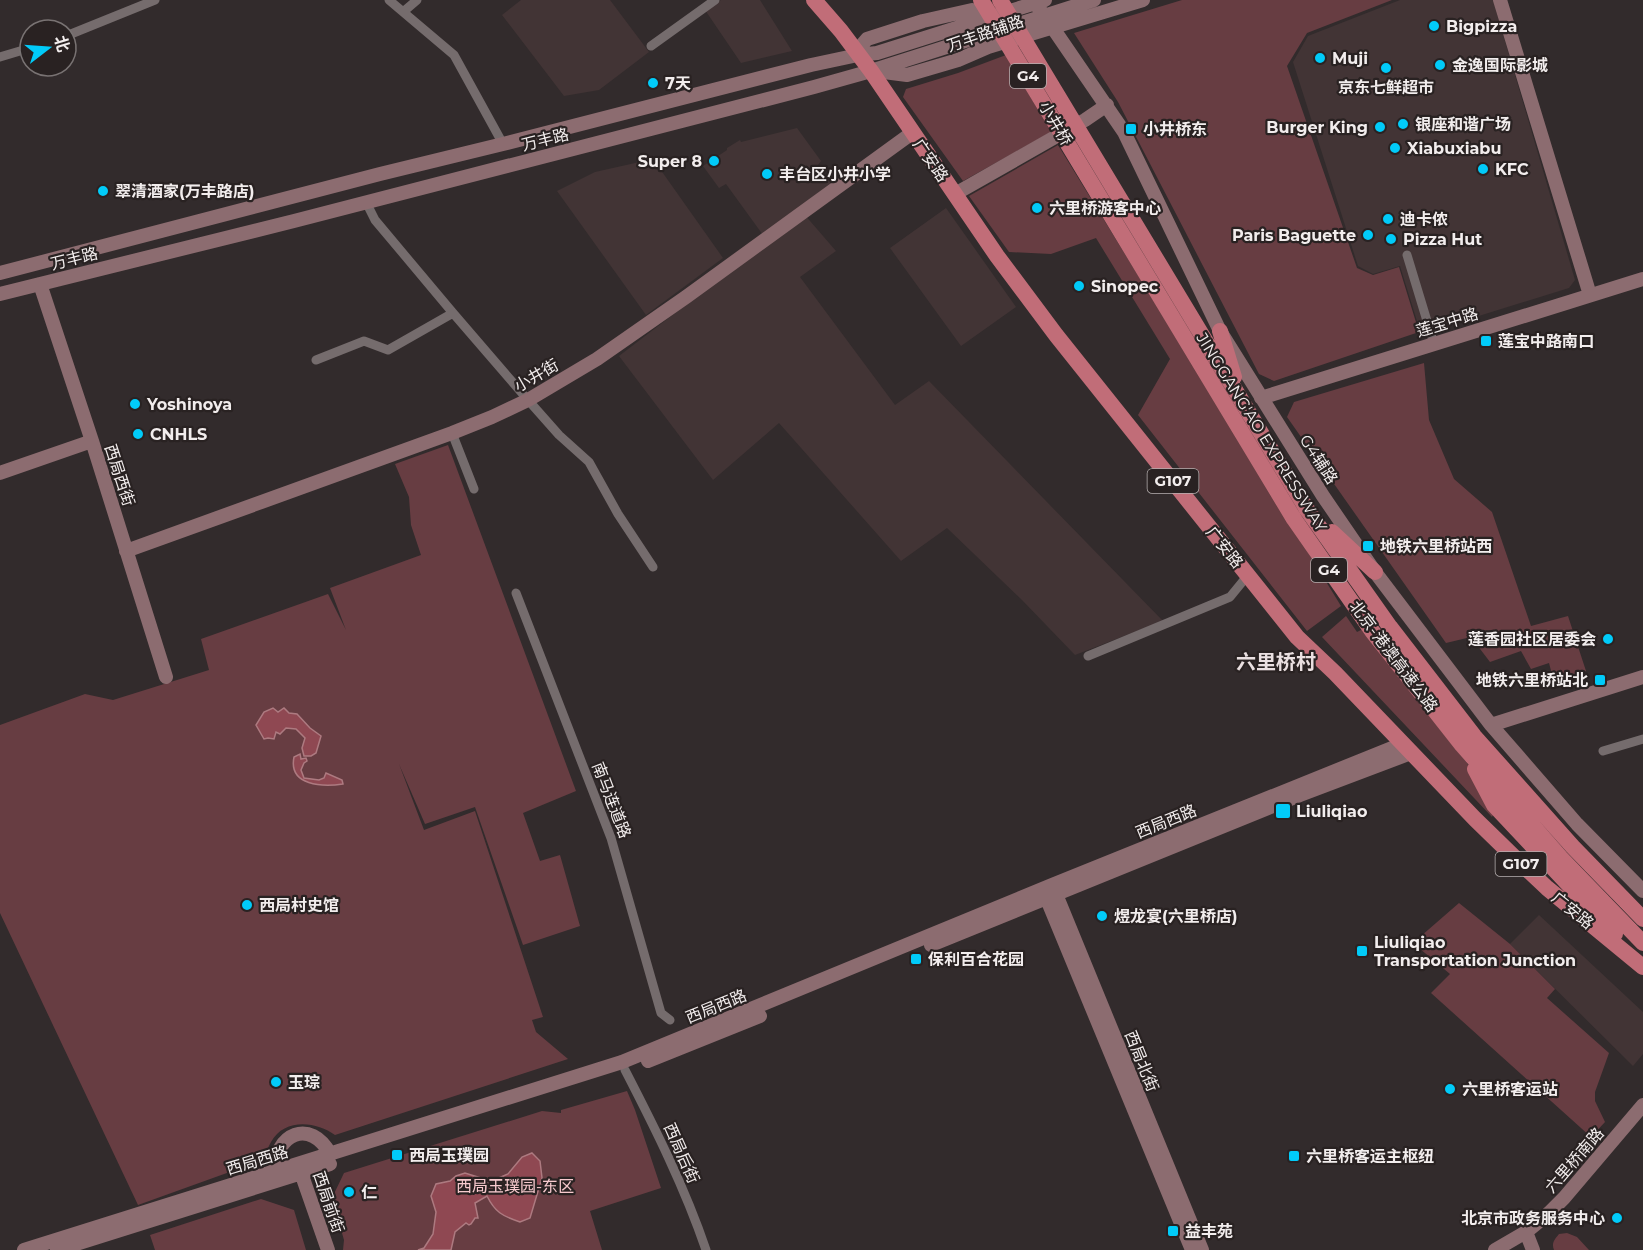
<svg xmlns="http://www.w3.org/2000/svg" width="1643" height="1250" font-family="Montserrat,'Noto Sans SC',sans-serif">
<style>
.built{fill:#423435}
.green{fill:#673d42}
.water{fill:#8f4852;stroke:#ad7a80;stroke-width:1.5}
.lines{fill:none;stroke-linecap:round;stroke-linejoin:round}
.street{stroke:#756c6d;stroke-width:9}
.secondary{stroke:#8c6c70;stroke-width:14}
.highway{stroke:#c16d78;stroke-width:16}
.poi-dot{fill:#01cbf9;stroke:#292222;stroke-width:2}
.labels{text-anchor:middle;stroke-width:4.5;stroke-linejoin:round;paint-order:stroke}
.shield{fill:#292222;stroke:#b6b0b0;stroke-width:1.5}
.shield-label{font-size:15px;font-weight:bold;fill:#f2eded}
.poi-label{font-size:16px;font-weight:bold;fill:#f2eded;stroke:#292222;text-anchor:start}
.street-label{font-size:16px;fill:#f2eded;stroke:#292222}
.park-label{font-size:16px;fill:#f7cace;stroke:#292222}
.quarter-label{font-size:20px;font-weight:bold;fill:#eae0e1;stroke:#292222}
</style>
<rect width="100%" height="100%" fill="#322b2c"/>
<path class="built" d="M521 0H610L649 52 599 90 564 96 502 15Z
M721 0H760L792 51 741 63 705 10Z
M1400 0H1493L1575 280 1569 288 1421 334 1400 266 1373 274 1358 266 1293 62 1308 36Z
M797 128 821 161 818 165 831 183 763 235 726 184 719 188 703 166 727 150V148L740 140 741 142Z
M653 159 723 258 646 315 557 191 595 172Z
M946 208 1016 307 961 346 890 248Z
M804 214 836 251 800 277 895 405 929 381 1163 621 1075 655 1022 600 947 528 901 561 779 423 713 480 619 356Z
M1539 915 1643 1012V1054L1633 1066 1510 944Z"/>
<path class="green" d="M1182 0H1392L1307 33 1287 66 1357 268 1373 275 1399 267 1419 332 1274 381 1259 374 1118 102 1074 33Z
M1006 55 1051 132 963 181 903 97 906 89 958 73Z
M1058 145 1341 606 1307 631 1138 415 1170 359 1096 238 1051 254 1009 252 969 196Z
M1424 363 1429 420 1454 479 1492 512 1531 626 1568 616 1586 671 1554 682 1549 663 1531 669 1521 651 1490 662 1471 637 1446 643 1287 417 1294 402Z
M448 445 576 791 523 813 540 861 560 855 580 926 523 945 475 807 425 824 399 764 424 830 475 811 543 1017 532 1020 536 1032 568 1059 335 1135C316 1121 284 1118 271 1142 268 1147 266 1154 263 1160L138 1205 0 913V725L85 694 113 700 209 670 201 639 328 594 346 630 330 588 421 555 411 525 409 497 395 464Z
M1346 616 1357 632 1365 628 1416 700 1467 763 1495 811 1492 817 1322 637Z
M1459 903 1510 944 1555 989 1547 998 1609 1053 1595 1092V1101L1605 1122 1591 1137 1431 993 1450 974 1413 943Z
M627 1091 635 1110 661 1188 590 1211 602 1250H343L344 1240 332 1198 344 1173 542 1111 561 1113V1110Z
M261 1199 294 1210 306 1250H155L150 1235Z
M1567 1233 1577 1237 1589 1250H1554C1551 1243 1555 1239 1559 1234Z"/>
<path class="water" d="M273 708 278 712 284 708 289 713 297 714 310 728 321 736 316 753 311 756H304L302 748 305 738 296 729 286 728 280 734 276 732 274 739 268 738 264 739 256 725 264 712Z
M300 754 301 759 306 758 307 761 304 763 301 770 304 778 319 780 324 778 326 773 342 780 343 784C323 787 288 786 294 757Z
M532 1153 540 1161 542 1178 530 1218 520 1222C502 1216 495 1212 487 1196L475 1203 478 1218H475L471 1224 469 1225 466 1223 455 1232 451 1250H418L424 1248 433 1234 436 1212 431 1196 436 1184 450 1181 456 1176 465 1173 484 1179 487 1183 508 1174 522 1157Z"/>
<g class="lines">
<path class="street" d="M389 0 454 55 503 144
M403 12 417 0
M66 36 155 0
M651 46 715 0
M0 57 30 48
M366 202 375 220 453 313 528 400 559 435 589 462 618 514 653 567
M1407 255 1434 344
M316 360 364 341 388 350 453 313
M452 433 474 489
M516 593 611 838 661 1013 670 1020
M1088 656 1230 597 1248 575
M1603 751 1643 739
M625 1070C655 1128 685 1188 706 1250"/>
<path class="secondary" d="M1032 0 1044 15 1124 132 1220 331 1323 496 1375 572 1491 725 1577 824 1643 891
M1500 0 1590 295
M858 55 861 46 867 39 923 21 972 10 989 19
M876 71 907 75 958 60 988 47 1143 0
M955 194 1085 120 1107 105
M0 273 380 174 503 144 811 65 858 55 877 53 1045 0
M40 284 92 441 166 677
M0 294 294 221 814 87 871 71 1094 0
M1261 398 1643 279
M0 473 92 441
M126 551 452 433 492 417 528 400 597 359 686 297 912 133
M1491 725 1643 677
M1053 887 1202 1250
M1044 892 1192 1250
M931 945 1300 795 1411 753
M648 1061 760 1016
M299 1167 328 1250
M275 1172C274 1133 311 1118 330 1154
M1526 1232 1533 1250
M24 1250 622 1062 1052 885 1402 744
M57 1250 330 1164
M1495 1250 1526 1232 1549 1213 1564 1198 1643 1105"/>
<path class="highway" d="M814 0 841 31 871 71 997 256 1056 335 1297 637 1335 673 1475 819 1513 856 1547 888 1643 967
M981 0 1294 519 1372 631 1462 745 1561 858 1643 943
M1000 0 1308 511 1390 627 1474 736 1573 847 1643 919
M1220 331 1234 377
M1332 532 1375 572
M1475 769 1494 805 1615 934"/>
</g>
<g class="poi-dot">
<circle cx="1434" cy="26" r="6"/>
<circle cx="1320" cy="58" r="6"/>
<circle cx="1440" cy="65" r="6"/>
<circle cx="1386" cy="68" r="6"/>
<circle cx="653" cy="83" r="6"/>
<circle cx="1403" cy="124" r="6"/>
<circle cx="1380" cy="127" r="6"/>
<rect x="1125" y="123" width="12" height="12" rx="3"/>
<circle cx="1395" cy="148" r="6"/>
<circle cx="714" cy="161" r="6"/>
<circle cx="1483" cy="169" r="6"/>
<circle cx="767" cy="174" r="6"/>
<circle cx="103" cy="191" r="6"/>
<circle cx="1037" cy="208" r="6"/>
<circle cx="1388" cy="219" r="6"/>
<circle cx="1368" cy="235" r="6"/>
<circle cx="1391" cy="239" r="6"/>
<circle cx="1079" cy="286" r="6"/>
<rect x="1480" y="335" width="12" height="12" rx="3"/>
<circle cx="135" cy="404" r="6"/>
<circle cx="138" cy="434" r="6"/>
<rect x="1362" y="540" width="12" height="12" rx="3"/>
<circle cx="1608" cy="639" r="6"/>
<rect x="1594" y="674" width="12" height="12" rx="3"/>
<rect x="1275" y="803" width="16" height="16" rx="3"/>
<circle cx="247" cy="905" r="6"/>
<circle cx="1102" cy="916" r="6"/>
<rect x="1356" y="945" width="12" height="12" rx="3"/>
<rect x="910" y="953" width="12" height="12" rx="3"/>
<circle cx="276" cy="1082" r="6"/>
<circle cx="1450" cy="1089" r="6"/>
<rect x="391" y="1149" width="12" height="12" rx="3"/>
<rect x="1288" y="1150" width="12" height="12" rx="3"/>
<circle cx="349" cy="1192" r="6"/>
<circle cx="1617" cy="1218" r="6"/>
<rect x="1167" y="1225" width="12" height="12" rx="3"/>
</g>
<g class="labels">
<g class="shield">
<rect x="1010" y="64" width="36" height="24" rx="4.5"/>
<rect x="1147.5" y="469" width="51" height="24" rx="4.5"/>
<rect x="1311" y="558" width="36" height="24" rx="4.5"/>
<rect x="1495.5" y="852" width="51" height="24" rx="4.5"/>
</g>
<g class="shield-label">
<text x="1028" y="81">G4</text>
<text x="1173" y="486">G107</text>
<text x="1329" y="575">G4</text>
<text x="1521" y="869">G107</text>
</g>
<g class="poi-label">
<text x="1446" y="32">Bigpizza</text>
<text x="1332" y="64">Muji</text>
<text x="1452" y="71">金逸国际影城</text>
<text x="665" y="89">7天</text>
<text x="1386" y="93" text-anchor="middle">京东七鲜超市</text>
<text x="1415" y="130">银座和谐广场</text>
<text x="1368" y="133" text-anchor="end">Burger King</text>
<text x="1143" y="135">小井桥东</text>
<text x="1407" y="154">Xiabuxiabu</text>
<text x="702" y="167" text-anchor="end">Super 8</text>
<text x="1495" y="175">KFC</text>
<text x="779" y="180">丰台区小井小学</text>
<text x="115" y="197">翠清酒家(万丰路店)</text>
<text x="1049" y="214">六里桥游客中心</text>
<text x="1400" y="225">迪卡侬</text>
<text x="1356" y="241" text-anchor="end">Paris Baguette</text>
<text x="1403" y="245">Pizza Hut</text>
<text x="1091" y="292">Sinopec</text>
<text x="1498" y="347">莲宝中路南口</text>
<text x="147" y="410">Yoshinoya</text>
<text x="150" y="440">CNHLS</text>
<text x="1380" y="552">地铁六里桥站西</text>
<text x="1596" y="645" text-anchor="end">莲香园社区居委会</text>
<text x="1588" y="686" text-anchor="end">地铁六里桥站北</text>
<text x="1296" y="817">Liuliqiao</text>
<text x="259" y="911">西局村史馆</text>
<text x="1114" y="922">煜龙宴(六里桥店)</text>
<text x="1374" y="948">Liuliqiao<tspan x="1374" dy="18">Transportation Junction</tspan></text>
<text x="928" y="965">保利百合花园</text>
<text x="288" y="1088">玉琮</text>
<text x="1462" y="1095">六里桥客运站</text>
<text x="409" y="1161">西局玉璞园</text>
<text x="1306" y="1162">六里桥客运主枢纽</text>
<text x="361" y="1198">仁</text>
<text x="1605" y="1224" text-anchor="end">北京市政务服务中心</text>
<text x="1185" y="1237">益丰苑</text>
</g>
<g class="street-label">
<text transform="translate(985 33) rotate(-19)" y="6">万丰路辅路</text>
<text transform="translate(1056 123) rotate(59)" y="6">小井桥</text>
<text transform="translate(545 139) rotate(-14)" y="6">万丰路</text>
<text transform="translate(931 160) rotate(55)" y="6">广安路</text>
<text transform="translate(74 258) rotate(-14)" y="6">万丰路</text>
<text transform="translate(1447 322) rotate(-17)" y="6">莲宝中路</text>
<text transform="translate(536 375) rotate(-30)" y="6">小井街</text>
<text transform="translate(1262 432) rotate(58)" y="6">JINGGANG'AO EXPRESSWAY</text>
<text transform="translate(1319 459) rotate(57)" y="6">G4辅路</text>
<text transform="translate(120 475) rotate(72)" y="6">西局西街</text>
<text transform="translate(1225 547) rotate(51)" y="6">广安路</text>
<text transform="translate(1394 656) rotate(53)" y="6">北京-港澳高速公路</text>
<text transform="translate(612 800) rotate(69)" y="6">南马连道路</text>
<text transform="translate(1166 821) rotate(-22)" y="6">西局西路</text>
<text transform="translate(1573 910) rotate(39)" y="6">广安路</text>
<text transform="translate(716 1006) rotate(-22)" y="6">西局西路</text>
<text transform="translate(1142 1061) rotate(68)" y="6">西局北街</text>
<text transform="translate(682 1153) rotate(66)" y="6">西局后街</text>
<text transform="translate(257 1160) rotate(-17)" y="6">西局西路</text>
<text transform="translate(1574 1160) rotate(-49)" y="6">六里桥南路</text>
<text transform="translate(329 1202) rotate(71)" y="6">西局前街</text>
</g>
<g class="park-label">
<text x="515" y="1192">西局玉璞园-东区</text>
</g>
<g class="quarter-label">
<text x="1276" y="669">六里桥村</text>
</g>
</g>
<g transform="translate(48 48) rotate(73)"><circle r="28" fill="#292222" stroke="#797373" stroke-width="1.5"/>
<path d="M0-4.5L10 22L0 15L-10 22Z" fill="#01cbf9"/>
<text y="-9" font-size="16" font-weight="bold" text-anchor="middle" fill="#f2eded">北</text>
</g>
</svg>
